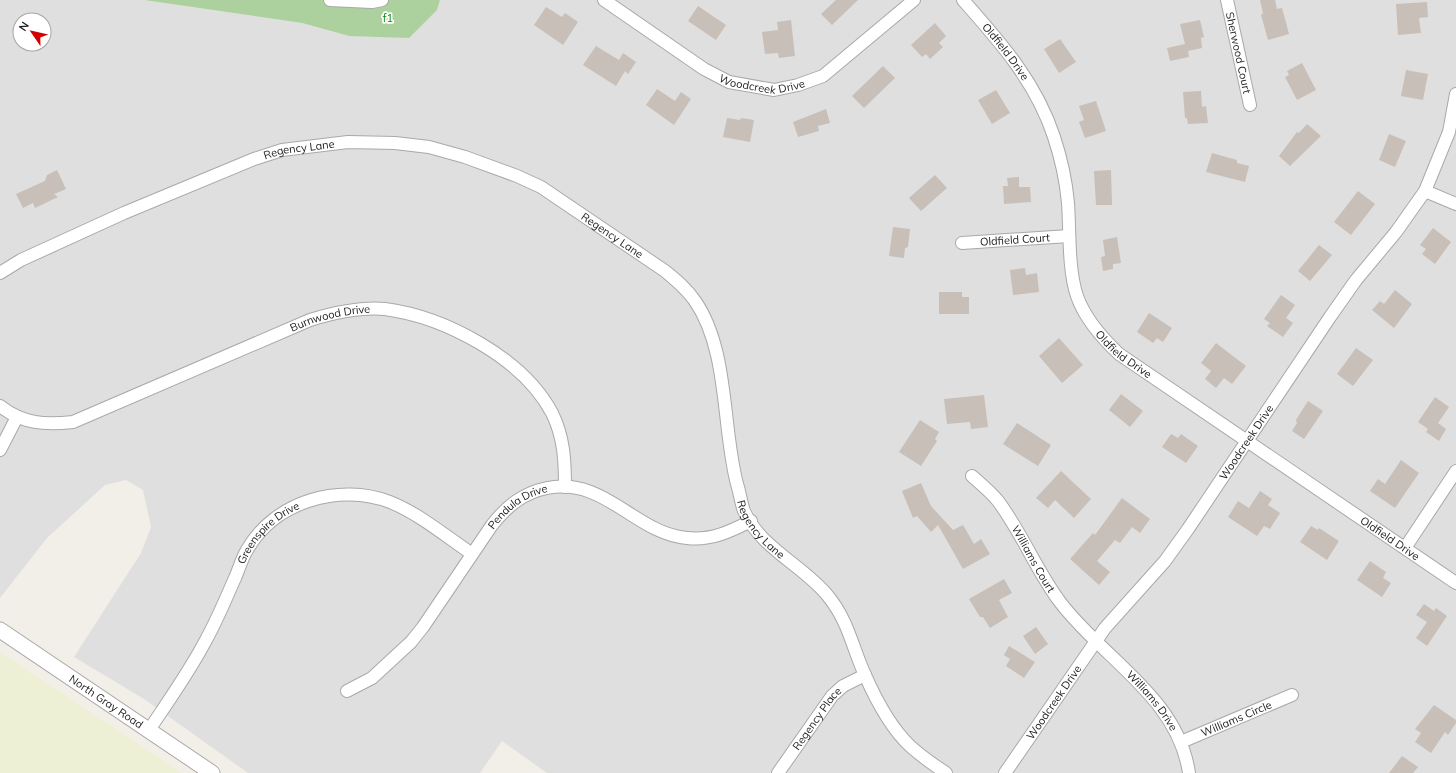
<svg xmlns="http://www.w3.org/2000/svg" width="1456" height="773" font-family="Mulish,sans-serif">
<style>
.residential{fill:#e0dfdf;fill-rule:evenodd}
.farmland{fill:#eef0d5}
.forest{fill:#add19e}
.building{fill:#c7bfb8}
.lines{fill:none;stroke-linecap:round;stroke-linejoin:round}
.minor-casing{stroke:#a9a9a9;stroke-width:14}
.tertiary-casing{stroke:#a9a9a9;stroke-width:17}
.minor{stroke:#fff;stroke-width:12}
.tertiary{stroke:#fff;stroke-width:15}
.labels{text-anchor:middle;stroke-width:3.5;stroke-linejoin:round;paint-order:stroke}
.park-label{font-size:11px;fill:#0c8416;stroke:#fff}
.street-label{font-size:11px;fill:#222;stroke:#fff}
</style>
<rect width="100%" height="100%" fill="#f2efe9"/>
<path class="residential" d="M0 0H144L302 23 349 36 437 10 440 0H1456V773H547L502 741 480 773H248L144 699 74 657 141 553 151 527 143 490 126 480 105 485 47 538 0 598ZM20 20H44V44H20Z"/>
<path class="farmland" d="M0 652 182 773H0Z"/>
<path class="forest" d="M144 0H440L437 10 409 38 349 36 302 23Z"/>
<path class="building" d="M836 0H858L832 25 821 14Z
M1260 0H1275L1277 9 1282 8 1289 34 1268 40 1261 15 1263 13Z
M1427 2 1428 17 1419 18 1421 33 1398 35 1396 4Z
M698 6 726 25 716 40 688 21Z
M546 7 562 17 565 13 578 22 563 45 534 25Z
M791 20 795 56 779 58 778 53 765 54 762 32 778 30 777 22Z
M1200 20 1204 37 1201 38 1202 48 1188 51 1189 57 1170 61 1167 48 1185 44 1180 24Z
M935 23 946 36 939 43 943 47 930 59 926 54 922 57 911 45Z
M1060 39 1076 62 1059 73 1044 49Z
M596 46 619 60 623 53 636 62 628 74 625 71 616 86 583 65Z
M1302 63 1316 90 1297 100 1285 77 1289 75 1287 71Z
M883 66 895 78 864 108 852 96Z
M1406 70 1428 74 1423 100 1401 96Z
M657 89 675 101 681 92 691 99 674 125 646 105Z
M996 90 1010 113 992 124 978 100Z
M1201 91 1202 107 1206 106 1208 123 1188 124 1187 118H1185L1183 92Z
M1096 101 1106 131 1085 138 1079 122 1084 120 1079 106Z
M826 109 830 123 818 126 819 131 798 137 793 122Z
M727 118 740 120 741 118 754 120 750 142 723 137Z
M1307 124 1321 136 1290 166 1279 156 1297 132 1299 133Z
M1389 134 1406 141 1395 167 1379 160Z
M1212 153 1237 160V163L1249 166 1245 182 1206 172Z
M57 170 66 189 54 194 58 197 35 208 33 203 23 208 16 194 45 181 47 175Z
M1111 170 1112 205H1096L1094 171Z
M935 175 947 188 921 211 909 198Z
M1019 177V187H1030L1031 202 1004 204 1003 186H1008L1007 178Z
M1358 191 1375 204 1351 235 1334 222Z
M893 227 910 229 908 247 905 248 904 258 889 256Z
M1433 228 1451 242 1435 264 1422 254 1426 249 1420 245Z
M1117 237 1121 263 1113 264V269L1103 271 1101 257 1105 256 1103 240Z
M1319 245 1332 255 1310 281 1298 271Z
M1025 268 1026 275 1037 273 1039 292 1013 295 1010 270Z
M1395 290 1412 304 1394 328 1372 310 1380 301 1384 304Z
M939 292H962V297H969V314H939Z
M1281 295 1295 305 1286 318 1293 323 1283 337 1267 326 1270 323 1264 319Z
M1149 313 1172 328 1163 342 1157 338 1153 343 1137 332Z
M1059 338 1083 365 1062 383 1039 356Z
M1216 343 1246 366 1232 384 1224 378 1216 388 1205 379 1211 371 1201 363Z
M1356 348 1373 360 1353 386 1337 374Z
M1121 394 1143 411 1130 427 1109 410Z
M984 395 988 427 971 429 970 422 947 424 944 399Z
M1435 397 1449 407 1438 423 1446 429 1439 441 1426 432 1428 429 1418 422Z
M1308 401 1323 411 1304 439 1292 431 1297 423 1296 420Z
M920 420 939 432 935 439 937 441 921 466 899 452Z
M1017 423 1051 445 1038 466 1003 444Z
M1171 434 1178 438 1181 434 1198 446 1186 463 1162 447Z
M1401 460 1419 473 1395 508 1370 491 1378 479 1385 484Z
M1061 471 1091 499 1074 518 1055 500 1048 508 1036 498Z
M921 483 931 506 953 530 963 525 974 544 981 539 990 554 963 569 938 525 931 532 917 516 913 518 902 491Z
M1260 491 1272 499 1268 505 1280 513 1270 529 1264 526 1257 536 1228 517 1238 501 1249 508Z
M1122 498 1150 519 1140 533 1132 527 1120 543 1115 540 1097 561 1110 572 1099 585 1070 559 1093 533 1095 535Z
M1311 526 1318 530 1319 528 1339 541 1327 560 1300 542Z
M1370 561 1386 572 1383 578 1391 583 1382 597 1357 580Z
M1004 579 1012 593 999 600 1008 617 990 628 983 617H980L969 599Z
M1424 604 1434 611 1436 608 1447 616 1427 646 1416 638 1427 622 1416 615Z
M1036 627 1048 644 1035 654 1023 636Z
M1009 646 1035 662 1024 678 1006 666 1010 659 1004 655Z
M1434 705 1456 720V723L1448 735 1445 732 1431 753 1415 742 1421 733 1415 729Z
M1402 756 1418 767 1413 773H1389Z"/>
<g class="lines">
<g class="minor-casing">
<g id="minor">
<path d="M330 0 372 2 382 0"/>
<path id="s1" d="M604 0 704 69 729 82 774 90 798 85 823 76 914 0"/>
<path id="s2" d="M963 0C1001 43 1036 82 1054 137 1061 158 1066 181 1068 203 1070 230 1068 270 1077 296 1085 319 1102 338 1119 354L1456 583"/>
<path id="s3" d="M1227 0 1250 105"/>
<path d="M1425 191 1456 204"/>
<path id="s4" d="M962 243 1069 236"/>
<path id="s5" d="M0 273 21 260 124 213 254 159 282 150 348 142 395 143 429 147 465 157 517 176 541 187 665 271C676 280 687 289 695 301 729 350 722 427 737 484 740 493 741 503 744 511 761 549 803 565 828 596 849 622 852 647 865 675 876 700 891 728 910 746 921 756 934 765 946 773"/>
<path id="s6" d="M0 406C23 424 45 425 73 422L310 320C333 313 361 307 385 309 445 317 523 358 552 413 564 437 565 461 565 487"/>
<path d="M0 450 17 417"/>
<path id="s7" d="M972 476C981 484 991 492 998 501 1022 533 1036 570 1060 602 1103 659 1178 697 1189 773"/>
<path d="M1405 548 1456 471"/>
<path id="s8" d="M347 691 372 678 411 642 423 627 492 525C507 506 523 493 547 488 606 477 634 533 687 538 711 541 731 531 751 521"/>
<path id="s9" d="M149 730C169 700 190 671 207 638 218 618 226 598 235 578 239 569 242 558 247 550 275 501 339 483 390 502 418 513 447 537 472 554"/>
<path id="s10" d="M1181 742 1292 695"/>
<path id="s11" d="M778 773 832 696 843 686 865 675"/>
<path id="s12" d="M1005 773 1105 628 1165 561 1188 529 1330 317 1356 280 1396 232 1425 191 1449 132 1456 94"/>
</g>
</g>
<g class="tertiary-casing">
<g id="tertiary">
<path id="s13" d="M0 630 212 773"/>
</g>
</g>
<use href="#minor" class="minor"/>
<use href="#tertiary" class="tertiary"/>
</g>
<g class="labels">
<g class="park-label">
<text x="388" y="22">f1</text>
</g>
<g class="street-label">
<text dy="4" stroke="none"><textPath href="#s2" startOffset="67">Oldfield Drive</textPath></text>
<text dy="4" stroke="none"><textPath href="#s3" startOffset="54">Sherwood Court</textPath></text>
<text dy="4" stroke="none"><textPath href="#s1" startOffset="183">Woodcreek Drive</textPath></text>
<text dy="4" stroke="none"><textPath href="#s5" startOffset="325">Regency Lane</textPath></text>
<text dy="4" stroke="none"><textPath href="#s5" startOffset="661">Regency Lane</textPath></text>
<text dy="4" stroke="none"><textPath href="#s4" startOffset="53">Oldfield Court</textPath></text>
<text dy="4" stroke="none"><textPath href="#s6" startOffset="355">Burnwood Drive</textPath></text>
<text dy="4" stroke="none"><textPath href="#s2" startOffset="403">Oldfield Drive</textPath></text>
<text dy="4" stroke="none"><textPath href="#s12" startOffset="410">Woodcreek Drive</textPath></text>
<text dy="4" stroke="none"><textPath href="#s8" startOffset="256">Pendula Drive</textPath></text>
<text dy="4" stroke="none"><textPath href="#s5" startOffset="1009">Regency Lane</textPath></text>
<text dy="4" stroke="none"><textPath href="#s9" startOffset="233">Greenspire Drive</textPath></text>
<text dy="4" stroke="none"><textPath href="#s2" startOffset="727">Oldfield Drive</textPath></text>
<text dy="4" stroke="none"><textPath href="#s7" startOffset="104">Williams Court</textPath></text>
<text dy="4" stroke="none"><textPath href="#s13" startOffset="128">North Gray Road</textPath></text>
<text dy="4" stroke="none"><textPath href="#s12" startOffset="86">Woodcreek Drive</textPath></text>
<text dy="4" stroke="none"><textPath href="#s7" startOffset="290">Williams Drive</textPath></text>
<text dy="4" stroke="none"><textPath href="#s10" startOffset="60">Williams Circle</textPath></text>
<text dy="4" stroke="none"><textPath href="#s11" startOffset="67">Regency Place</textPath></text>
</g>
</g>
<g transform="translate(32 32) rotate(304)"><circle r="19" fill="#ffffff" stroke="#a7a7a7"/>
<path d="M0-3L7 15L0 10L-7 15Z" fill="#d40000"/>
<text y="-6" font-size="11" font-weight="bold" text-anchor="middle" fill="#222222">N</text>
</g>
</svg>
